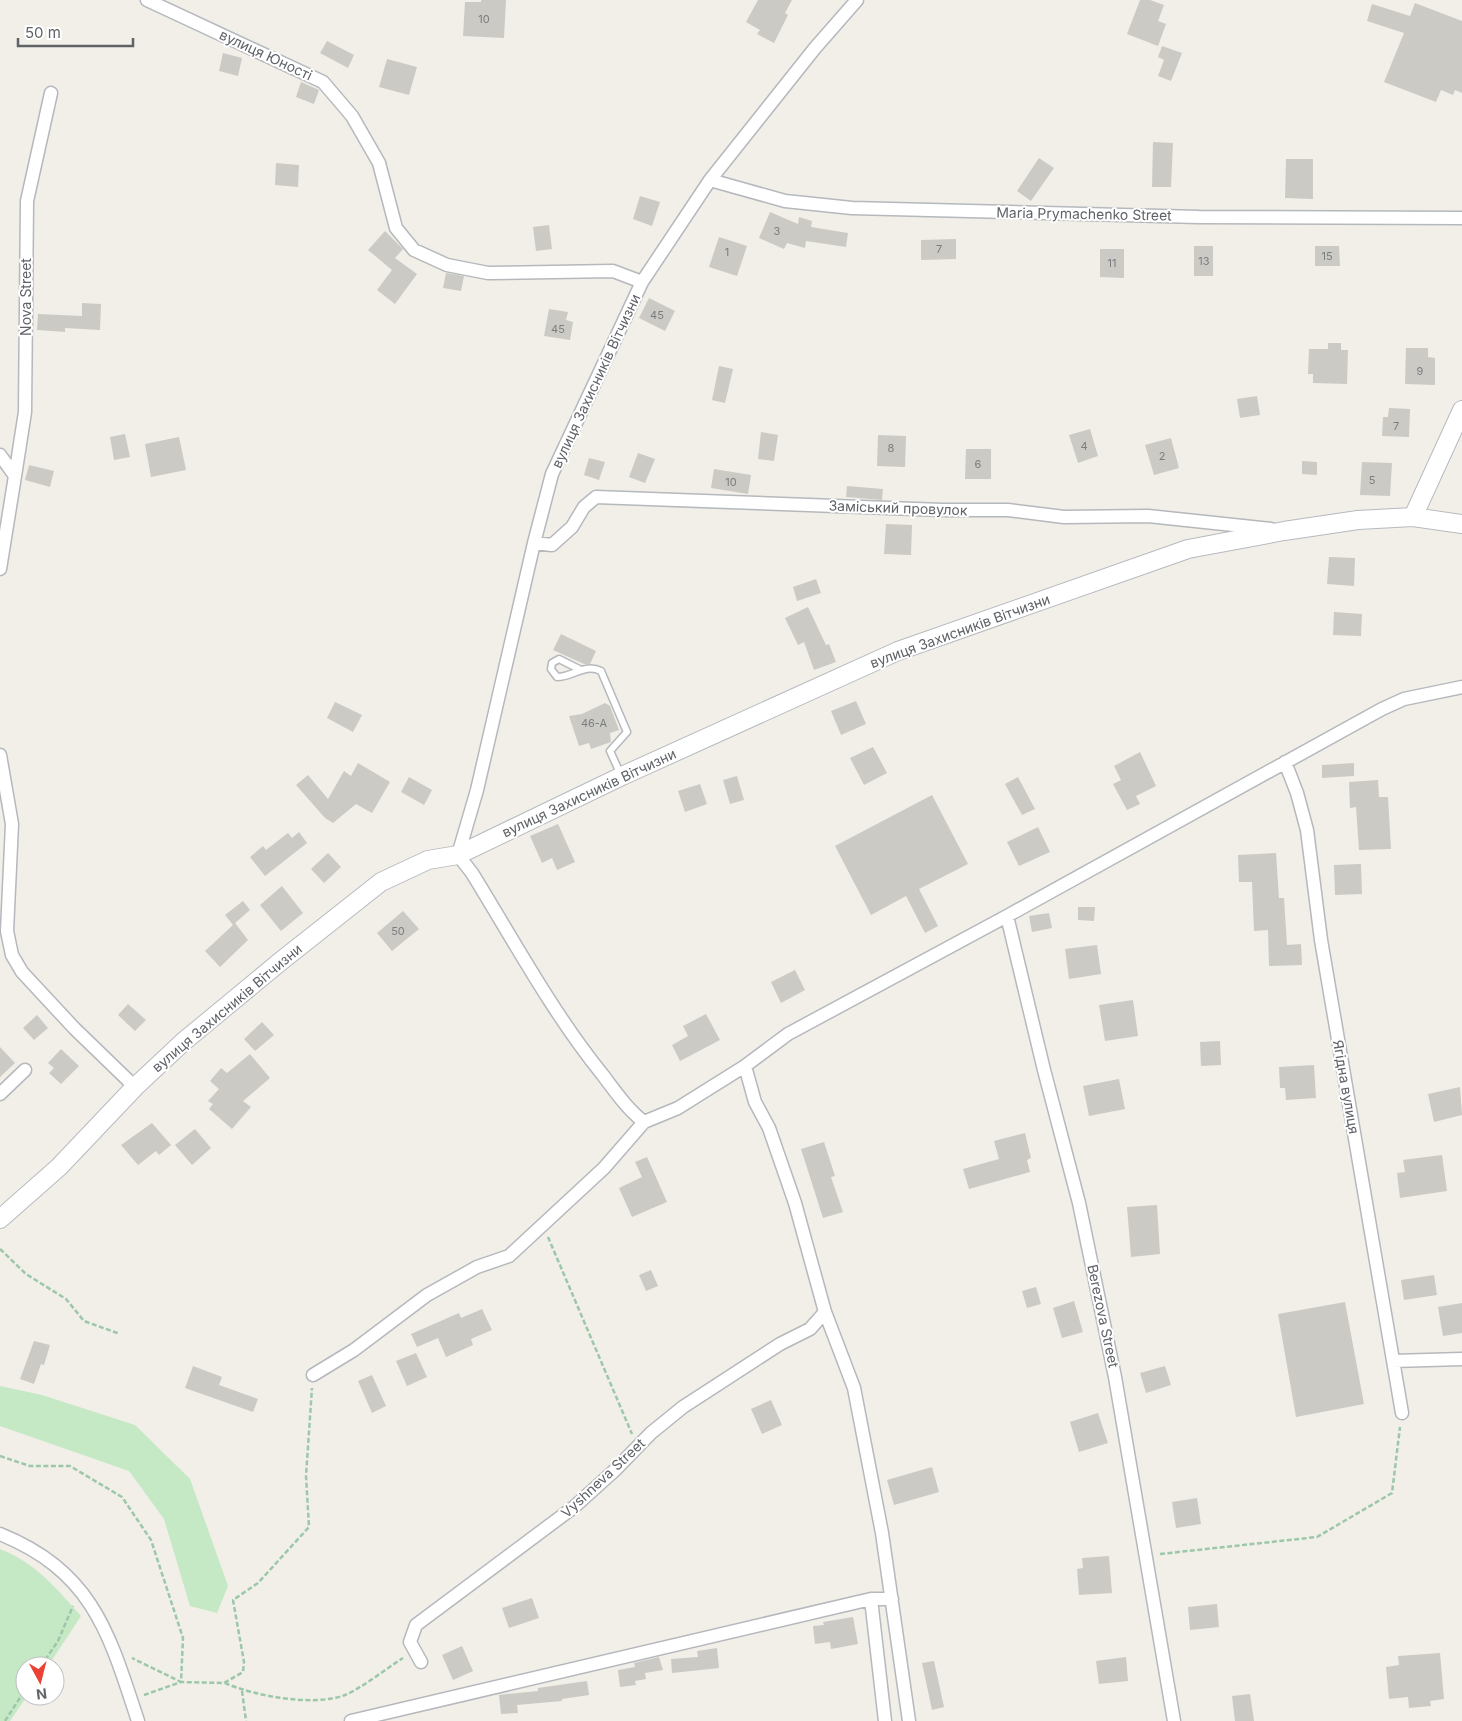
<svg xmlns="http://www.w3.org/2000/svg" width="1462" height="1721" font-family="Inter,sans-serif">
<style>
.green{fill:#c5e8c5}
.building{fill:#cccac5}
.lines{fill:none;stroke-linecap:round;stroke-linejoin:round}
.lane-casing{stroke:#b5b8bc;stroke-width:9}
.street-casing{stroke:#b5b8bc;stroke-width:15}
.secondary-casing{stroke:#b6babf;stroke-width:20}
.path{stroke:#9cc7a9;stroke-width:2.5;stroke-dasharray:5 2.5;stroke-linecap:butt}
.lane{stroke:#fff;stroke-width:6}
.street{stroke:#fff;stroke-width:12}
.secondary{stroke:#fff;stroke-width:18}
.labels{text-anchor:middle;stroke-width:4;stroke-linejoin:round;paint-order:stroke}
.number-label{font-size:11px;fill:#7a7d7f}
.street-label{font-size:14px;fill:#5f6368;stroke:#fff}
</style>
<rect width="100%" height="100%" fill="#f1efe8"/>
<path class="green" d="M0 1386 42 1395 135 1425 190 1479 228 1586 217 1613 190 1606 164 1519 129 1471 0 1426Z
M0 1549C36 1563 56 1588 81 1616L48 1666H25V1696H27L10 1721H0Z"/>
<path class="building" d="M481 0H506L504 38 463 36 465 2H481Z
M758 0H792L785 13 788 15 774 43 757 34 760 30 746 22Z
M1140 0H1150L1164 5 1158 21 1166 24 1158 46 1127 34Z
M1415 3 1462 21V93L1455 90 1453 95 1441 90 1436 102 1384 82 1404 33 1367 21 1372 4 1410 16Z
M327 41 354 55 348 68 320 53Z
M1162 46 1182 53 1171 81 1158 76 1164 60 1158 57Z
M223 53 242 58 238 76 219 71Z
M387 59 417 67 409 95 379 87Z
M301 82 319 90 314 104 296 97Z
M1153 142 1173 143 1171 187H1152Z
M1039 158 1054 168 1031 201 1017 191Z
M1286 159H1313V199L1285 198Z
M276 163 299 165 298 187 275 185Z
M640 196 660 202 652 226 633 219Z
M770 212 798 224 799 217 812 221 811 227 848 233 846 247 806 241 805 248 787 243 784 249 759 238Z
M549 225 552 249 536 251 533 227Z
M385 231 403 249 395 258 417 274 395 304 377 290 392 270 368 250Z
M719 237 747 246 737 276 709 267Z
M956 239V259L921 260V240Z
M1194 246H1213V276H1194Z
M1315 246H1339L1340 266H1315Z
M1100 249H1124V278L1100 277Z
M446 273 464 276 461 291 443 288Z
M649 298 675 311 665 331 639 318Z
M82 303 101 304 100 330 65 328V332L37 330 38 314 82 316Z
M549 309 568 312 566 320 573 322 570 340 544 336Z
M1328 343H1341V350H1348L1347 384 1313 383V374H1308L1309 349H1328Z
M1406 348H1428V357L1435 358V385L1405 384Z
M719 366 733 369 725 403 712 400Z
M1257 396 1260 415 1240 418 1237 399Z
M1389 408 1410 409 1409 437 1382 436 1383 417H1388Z
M1090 429 1098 456 1078 463 1069 435Z
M761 432 778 435 774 461 758 459Z
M125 434 130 457 114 460 110 437Z
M878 435 906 436 905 467 877 466Z
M179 437 186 470 151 477 145 444Z
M1171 438 1179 468 1154 475 1145 445Z
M966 449H991V479H965Z
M638 453 655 459 645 483 629 477Z
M589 458 605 462 599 480 584 475Z
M1302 461 1317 462V475L1302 474Z
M1362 462 1392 463 1390 496 1360 495Z
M29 465 54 471 50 487 25 480Z
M714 469 751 475 748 494 711 488Z
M847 486 883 489 882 500 846 497Z
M886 524 912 525 911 555 884 554Z
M1329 557 1355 558 1354 586 1327 584Z
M816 579 821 593 797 601 793 587Z
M808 607 826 645 829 644 836 662 814 670 804 642 798 645 785 618Z
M1334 612 1362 614 1361 636 1333 635Z
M561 634 596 651 590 664H584L553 650Z
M856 701 866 724 841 735 831 711Z
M335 702 362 715 353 732 327 718Z
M605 703 610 706 619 730 610 733 611 742 591 749 589 743 579 746 569 716 582 714Z
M873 747 887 773 864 785 850 758Z
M1140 752 1156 786 1136 796 1140 804 1127 810 1113 784 1121 780 1114 766Z
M358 763 390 782 372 813 356 804 333 823 325 818 296 785 308 775 328 799 344 771 351 776Z
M1354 763V776L1322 778V765Z
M737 776 744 800 730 804 723 780Z
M409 777 432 790 424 805 401 792Z
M1018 777 1035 809 1022 815 1005 784Z
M1378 780 1379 797H1388L1391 849 1359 850 1356 807 1350 808 1349 782Z
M700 784 707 804 685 812 678 791Z
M932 795 968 864 919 889 938 926 925 933 906 896 871 915 835 846Z
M558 824 575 862 557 870 552 858 542 863 530 836Z
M1038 827 1050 852 1019 866 1007 842Z
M299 832 307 843 265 876 250 857 263 846 266 850 288 833 292 838Z
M328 853 341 867 324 883 311 869Z
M1276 853 1279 898H1284L1287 945 1301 944 1302 965 1269 966 1268 930 1254 931 1252 882H1239L1238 855Z
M1361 864 1362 894 1335 895 1334 865Z
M282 886 303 913 281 931 260 905Z
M243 901 250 910 235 923 248 940 220 967 205 951 233 925 225 915Z
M1078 907H1095L1094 921 1078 920Z
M403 911 419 929 392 951 377 933Z
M1049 913 1052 928 1032 932 1029 916Z
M1097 945 1101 974 1069 979 1065 949Z
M795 970 805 990 781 1003 771 982Z
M1133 1000 1138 1036 1105 1041 1099 1005Z
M128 1004 146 1020 135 1031 118 1015Z
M706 1014 720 1040 680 1061 672 1045 688 1036 683 1026Z
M37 1015 48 1028 34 1040 23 1028Z
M262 1022 274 1035 255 1051 244 1039Z
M1220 1041 1221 1065 1201 1066 1200 1042Z
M0 1047 15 1063 0 1077Z
M61 1049 79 1066 61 1084 49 1073 54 1068 48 1063Z
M250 1054 270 1078 243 1101 251 1107 232 1129 209 1109 213 1104 208 1101 219 1089 210 1081 221 1068 227 1073Z
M1314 1065 1316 1098 1286 1100 1285 1088H1280L1279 1067Z
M1119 1079 1125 1109 1089 1116 1083 1086Z
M1460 1087 1462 1115 1434 1122 1428 1094Z
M152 1123 171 1145 159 1155 156 1151 138 1165 121 1145Z
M195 1129 211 1148 192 1165 175 1145Z
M1025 1133 1031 1158 1027 1160 1030 1172 969 1189 963 1169 999 1159 994 1141Z
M824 1142 835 1176 831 1177 843 1212 823 1218 801 1149Z
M1442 1155 1447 1191 1400 1198 1397 1173 1405 1172 1403 1160Z
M647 1157 667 1202 632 1217 619 1188 642 1177 635 1162Z
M1157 1205 1160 1254 1131 1257 1127 1207Z
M651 1270 658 1286 646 1291 639 1275Z
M1434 1275 1437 1295 1404 1300 1401 1280Z
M1036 1287 1041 1304 1027 1308 1022 1291Z
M1074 1301 1083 1332 1062 1338 1053 1308Z
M1345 1302 1364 1404 1296 1417 1278 1314Z
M1462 1303V1333L1443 1336 1438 1307Z
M482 1309 492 1330 471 1339 473 1345 446 1357 438 1338 417 1347 411 1334 459 1313 461 1318Z
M34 1341 50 1345 44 1365 41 1364 34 1384 20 1379Z
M416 1353 427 1377 407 1386 396 1361Z
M193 1366 222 1377 219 1385 258 1399 253 1412 185 1388Z
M1165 1366 1171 1385 1146 1393 1140 1373Z
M372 1375 386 1406 372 1413 358 1381Z
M771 1400 782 1425 762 1434 751 1409Z
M1098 1413 1108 1443 1079 1452 1070 1422Z
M932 1467 939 1492 894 1505 887 1480Z
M1197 1498 1201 1524 1176 1528 1172 1502Z
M1109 1556 1112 1593 1079 1595 1077 1569 1083 1568 1082 1558Z
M532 1598 539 1618 509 1628 502 1608Z
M1217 1604 1219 1627 1190 1630 1188 1607Z
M853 1617 858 1644 831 1649 830 1642 815 1644 813 1626 824 1625 823 1622Z
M462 1646 473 1671 453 1680 442 1655Z
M717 1648 719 1668 672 1673 671 1659 698 1657 697 1651Z
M1440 1653 1444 1699 1430 1701 1431 1706 1409 1708 1408 1697 1389 1699 1386 1667 1399 1665 1398 1656Z
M659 1657 663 1670 645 1673 646 1679 635 1681 636 1685 620 1687 618 1670 635 1667 634 1663Z
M1126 1657 1128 1681 1099 1684 1096 1661Z
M934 1661 944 1707 932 1710 922 1663Z
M587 1681 589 1695 562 1699V1701L517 1705 518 1713 501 1714 499 1695 538 1691V1688Z
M1250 1694 1254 1721H1235L1232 1696Z"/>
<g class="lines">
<g class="lane-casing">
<path id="lane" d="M581 670 559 659 552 663 551 669 557 677C573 677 585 663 601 671L627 732 610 751 621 775"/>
</g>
<g class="street-casing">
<path id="street" d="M147 0 323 82 352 116 379 163 396 228 414 250 447 265 488 273 613 271 642 282
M857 0 815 48 710 180 642 282 552 474 534 543 477 790 458 855 472 873C514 941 552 1012 602 1074 615 1091 627 1109 644 1122L678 1108 745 1066 788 1034 1007 916 1382 709 1404 699 1462 687
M710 180 785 201 852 208 1199 217 1462 218
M0 455 15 476 25 412 27 201 51 93
M534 543 552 545 572 527 584 507 596 497 942 510H1008L1064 517 1148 516 1271 529
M0 569 15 476
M0 755 12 824 7 931 12 955 22 972 74 1028 135 1087
M1285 762 1297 793 1307 830 1321 940 1402 1413
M1007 916 1044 1070 1079 1203 1115 1377 1174 1721
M745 1066 755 1102 769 1128 795 1203 825 1312 854 1388 882 1533 909 1721
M0 1094 25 1070
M1393 1361 1462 1359
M313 1375 354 1350 427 1295 477 1267 509 1256 604 1168 644 1122
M0 1534C93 1572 109 1633 138 1721
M871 1599 885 1721
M421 1662 410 1642 416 1625 574 1507 615 1470 651 1433 683 1407 780 1344 810 1329 825 1312
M351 1721 871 1599H892"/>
</g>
<g class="secondary-casing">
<path id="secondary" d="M1413 517 1462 410
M0 1219 59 1167 135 1087 183 1042 281 961 381 882 428 860 458 855 622 776 898 651 1188 549 1284 531 1358 520 1413 517 1462 524"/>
</g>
<path class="path" d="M548 1237 632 1434
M0 1249 26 1274 66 1299 84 1321 120 1334
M0 1456 30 1466H70L122 1497 151 1540 183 1638 181 1682 132 1658
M1160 1554 1317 1537 1392 1493 1400 1427
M41 1666 58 1641 73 1606
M225 1683C255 1696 313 1707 345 1695 362 1688 387 1668 403 1658
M242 1691 246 1721
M144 1695 181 1682 224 1683 243 1672 244 1662 233 1600 258 1583 309 1527 306 1476 312 1388
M5 1721 25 1690"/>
<use href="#lane" class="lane"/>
<use href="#street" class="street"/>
<use href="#secondary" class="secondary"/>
</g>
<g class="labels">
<g class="number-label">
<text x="484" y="23">10</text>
<text x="777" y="235">3</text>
<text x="939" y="253">7</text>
<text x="727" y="256">1</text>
<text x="1327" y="260">15</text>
<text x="1204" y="265">13</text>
<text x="1112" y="267">11</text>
<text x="657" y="319">45</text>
<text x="558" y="333">45</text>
<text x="1420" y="375">9</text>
<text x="1396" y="430">7</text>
<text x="1084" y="450">4</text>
<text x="891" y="452">8</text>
<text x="1162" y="460">2</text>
<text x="978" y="468">6</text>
<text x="1372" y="484">5</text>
<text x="731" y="486">10</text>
<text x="594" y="727">46-А</text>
<text x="398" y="935">50</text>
</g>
<g class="street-label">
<text transform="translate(266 55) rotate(25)" y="5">вулиця Юності</text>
<text transform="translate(1084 214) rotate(1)" y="5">Maria Prymachenko Street</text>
<text transform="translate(26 297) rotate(-90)" y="5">Nova Street</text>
<text transform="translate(596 381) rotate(-65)" y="5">вулиця Захисників Вітчизни</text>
<text transform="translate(898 508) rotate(2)" y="5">Заміський провулок</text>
<text transform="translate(960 631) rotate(-20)" y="5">вулиця Захисників Вітчизни</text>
<text transform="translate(589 793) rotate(-25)" y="5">вулиця Захисників Вітчизни</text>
<text transform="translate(227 1008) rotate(-40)" y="5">вулиця Захисників Вітчизни</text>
<text transform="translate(1346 1087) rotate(80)" y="5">Ягідна вулиця</text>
<text transform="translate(1103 1316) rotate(78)" y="5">Berezova Street</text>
<text transform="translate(603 1478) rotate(-43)" y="5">Vyshneva Street</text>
</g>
</g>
<g transform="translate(40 1681) rotate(173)"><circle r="24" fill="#ffffff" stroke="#bfc1c3"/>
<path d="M0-4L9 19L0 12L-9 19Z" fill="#ea4335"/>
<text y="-8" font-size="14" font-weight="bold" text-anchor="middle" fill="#5f6368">N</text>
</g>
<path d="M18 38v8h115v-8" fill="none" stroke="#5f6368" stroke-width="2.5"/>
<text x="25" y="38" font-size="15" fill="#5f6368" stroke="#ffffff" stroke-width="4" paint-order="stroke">50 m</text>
</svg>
